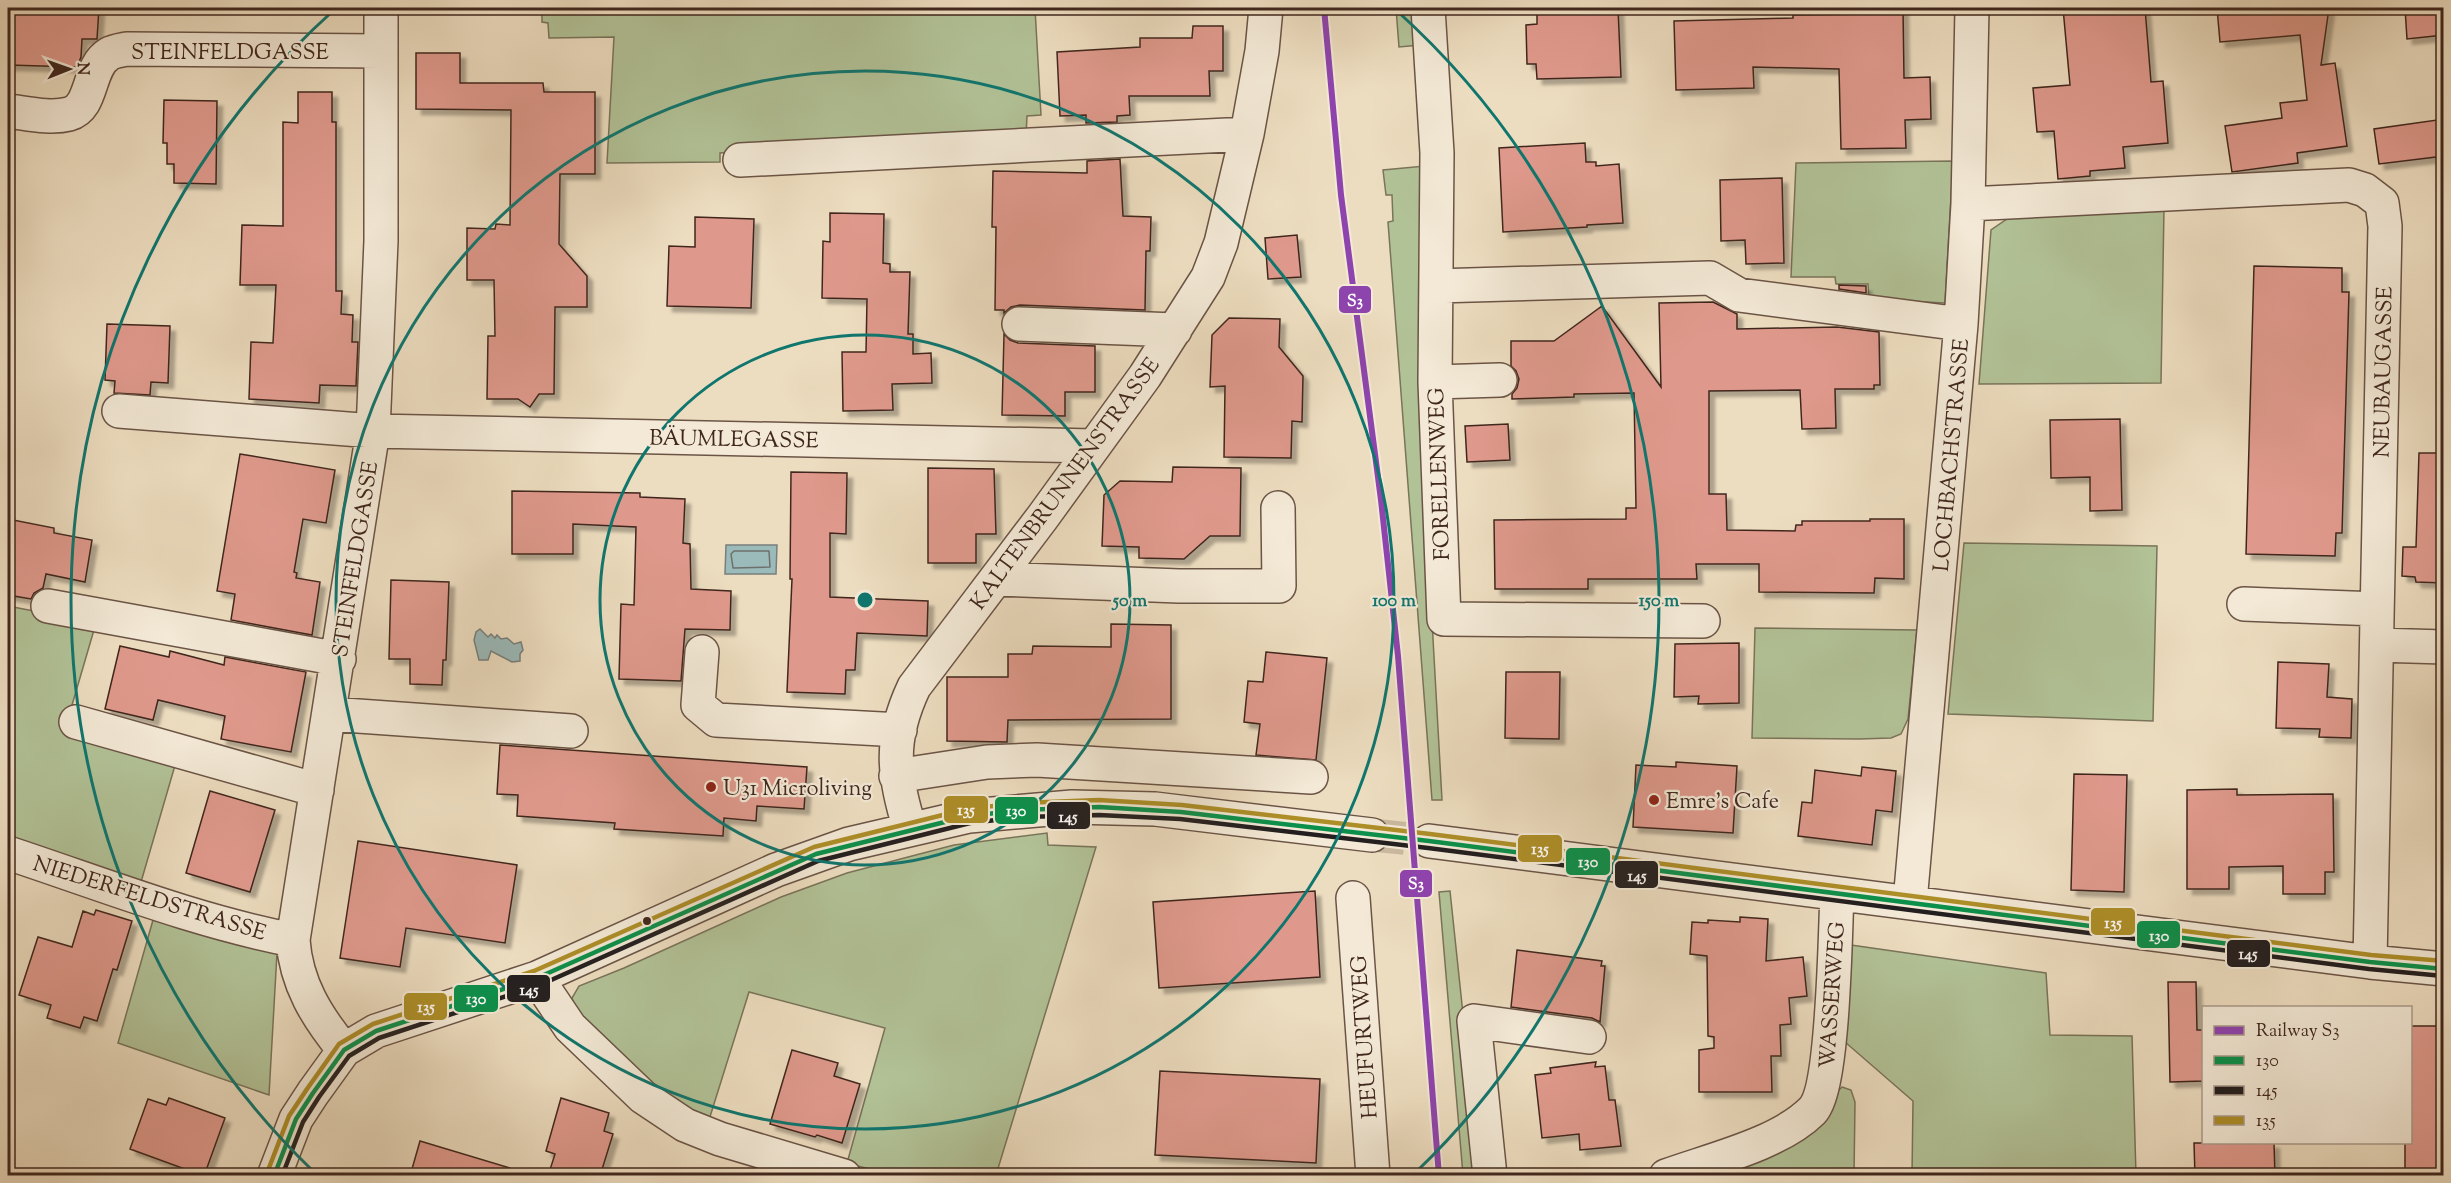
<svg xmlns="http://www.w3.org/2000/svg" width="2451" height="1183" font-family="'Sorts Mill Goudy',serif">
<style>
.green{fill:#b2c297;stroke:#79745a;stroke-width:1.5}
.water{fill:#9bbaba;stroke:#777f7c;stroke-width:1.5}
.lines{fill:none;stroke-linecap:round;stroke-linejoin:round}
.shore{stroke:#6e706c;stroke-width:1.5}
.building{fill:#df998c;stroke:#40271e;stroke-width:1.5;filter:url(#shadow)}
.minor-tunnel{stroke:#cab9a0;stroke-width:33;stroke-dasharray:33 16;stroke-linecap:butt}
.minor-casing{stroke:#6b5446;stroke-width:36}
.minor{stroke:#f3e9d6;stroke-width:33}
.bus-1-casing{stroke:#f3e9d6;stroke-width:9}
.bus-2-casing{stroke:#f3e9d6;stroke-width:9}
.bus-3-casing{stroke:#f3e9d6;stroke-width:9}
.bus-1{stroke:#0b904b;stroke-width:4.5}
.bus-2{stroke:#231f20;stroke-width:4.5}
.bus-3{stroke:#ad8e27;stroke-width:4.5}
.rail-1-casing{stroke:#f3e9d6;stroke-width:10}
.rail-1{stroke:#8e44ad;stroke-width:6}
.ring{fill:none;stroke:#0f766e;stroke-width:3}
.poi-dot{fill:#8f2418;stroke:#f3e9d6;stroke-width:2}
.bus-dot{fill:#40271e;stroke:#f3e9d6;stroke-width:2}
.labels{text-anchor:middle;stroke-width:4.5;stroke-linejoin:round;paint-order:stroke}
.street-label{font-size:22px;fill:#40271e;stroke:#f3e9d6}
.poi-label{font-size:22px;fill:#40271e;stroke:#f3e9d6;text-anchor:start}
.centre{fill:#0f766e;stroke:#f3e9d6;stroke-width:3}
.ring-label{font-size:18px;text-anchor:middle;font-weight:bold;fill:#0f766e;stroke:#f3e9d6;stroke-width:4.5;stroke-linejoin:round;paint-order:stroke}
.line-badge{stroke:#f3e9d6;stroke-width:2}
.badge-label{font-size:16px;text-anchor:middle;font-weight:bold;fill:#fff}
</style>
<defs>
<filter id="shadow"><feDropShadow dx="5.5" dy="5.5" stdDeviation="1.5" flood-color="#0004"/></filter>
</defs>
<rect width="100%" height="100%" fill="#edddc0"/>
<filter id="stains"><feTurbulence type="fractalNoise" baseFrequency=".00333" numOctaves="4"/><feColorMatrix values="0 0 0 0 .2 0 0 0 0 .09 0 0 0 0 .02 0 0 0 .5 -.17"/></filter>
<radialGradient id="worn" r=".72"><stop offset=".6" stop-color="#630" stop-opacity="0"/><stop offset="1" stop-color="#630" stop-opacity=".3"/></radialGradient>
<path class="green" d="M542 8H1035L1041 115 1027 116 1026 136 720 153V162L607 163 614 37 549 38 548 23 542 22Z
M1396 8H1417L1420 45 1399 47Z
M1953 161 1945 303 1869 299 1868 284H1836L1835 277H1791L1796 163Z
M1425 166 1430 585 1442 800H1432L1388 222 1393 221 1392 195H1386L1383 170Z
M2164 208 2161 383 1979 384 1991 230 2007 219 2080 209Z
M1964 543 2157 546 2153 721 1948 714Z
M8 606 96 623 65 729 176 762 141 882 8 840Z
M1755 628 1917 630 1908 719 1901 734 1891 738 1859 739 1752 738Z
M1047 833 1048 845 1096 847 996 1175H891L847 1163 885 1028 749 992 709 1120 659 1096 576 1010 572 998 579 986 624 968 781 897 847 873 954 845Z
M1450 891 1480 1175H1463L1439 892Z
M153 920 277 953 269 1095 118 1043Z
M1844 944 2046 973 2050 1035 2132 1036 2136 1175H1912L1913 1101 1845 1042Z
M1842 1087 1851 1090 1855 1102 1854 1175 1694 1176 1834 1095Z"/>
<path class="water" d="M726 545H777L776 574H725Z
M480 629 488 637 491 634 495 638 497 635 501 639 507 638 514 644 521 642 523 650 520 654V661L512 662 491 651 488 660H479L474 640 476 632Z"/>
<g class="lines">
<path class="shore" d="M734 551H769L770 567 733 568 731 554Z"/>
</g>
<path class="building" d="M8 8H99L97 39H82L81 57 77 67 8 65Z
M1537 8H1618L1621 77 1537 79 1536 64H1527L1526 25 1537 24Z
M1868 8H1903L1904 78 1930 77 1931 119 1905 120 1906 148 1841 149 1839 69 1753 67 1754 88 1676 90 1674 21 1793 18V15L1868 14Z
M2063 8H2145L2151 82 2163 81 2168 143 2123 147 2125 168 2090 171V176L2058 179 2054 131 2037 132 2033 88 2070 85Z
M2217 8H2329L2321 65 2335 63 2347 146 2297 153 2298 163 2232 172 2225 126 2282 118 2280 103 2307 100 2300 35 2220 42Z
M2405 8H2444V35L2407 39Z
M1193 26H1223V71H1209L1210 96H1129L1130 115 1117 116V122L1086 123V115L1060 116 1057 52 1140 47V38H1192Z
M416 53H460V83H543L544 92H595V174H560L559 244 587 276V307H555L554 394H539L530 407 518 399H487L488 336H495L494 280H467V228L495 229 496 224 510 225 511 110 416 109Z
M298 92H332V122H336V291H342L341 314 353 315 352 342H358L356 386 320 385 319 403 249 399 251 342 273 343 276 285H240L242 225 283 226V122L298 123Z
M164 100 217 101 216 184 174 183V164H167V143H163Z
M2444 119V156L2379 164 2374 129Z
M1585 143 1586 162H1596V166L1619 164 1623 223 1587 225V227L1503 232 1499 148Z
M1120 159 1123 216 1151 217 1150 251H1146L1145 310 1020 305 1011 307 1004 313V310H995L996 227H992L993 171 1087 173V161Z
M1782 178 1784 263 1746 264 1745 240 1721 241 1720 180Z
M830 213 884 214 883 263 890 264V272H910L908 334H913V354L931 353 932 383 892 384 893 410 843 411 842 352H866L867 299 822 298 823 241 830 242Z
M695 217 754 219 751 308 667 306 669 246 695 247Z
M1297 235 1301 277 1268 279 1265 238Z
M2254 266 2342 268V292H2349L2342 533H2336L2335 556 2246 554Z
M1839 285 1866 286V293L1839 289Z
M1713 302 1737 314V329L1837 327 1879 332 1880 385H1874V389H1835L1836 428 1802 429 1800 390 1709 391V494H1726L1727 530 1795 531 1796 525H1802V521H1870V519H1904V579L1875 578 1874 593 1759 592V564H1696L1697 579H1588V589H1495L1494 520 1626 519V508H1636L1634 393 1574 394V397L1512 399V394L1517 388 1519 379 1516 371 1511 366V341H1554L1602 306 1661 387 1659 303Z
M1229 318 1280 319 1279 347 1303 376 1302 422 1292 421 1291 458 1224 457 1225 386 1210 387 1212 335Z
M107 324 170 326 168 383 151 382 150 395 114 393 115 381 105 380Z
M1004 334 1010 340 1018 343 1095 346V392H1065V416L1002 415Z
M2120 419 2122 510 2090 511V477L2051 478 2050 420Z
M1508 424 1510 460 1467 462 1465 426Z
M2419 453H2444V583L2416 582 2415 577 2402 576 2403 547H2416Z
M240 454 335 470 326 523 303 519 294 572 297 573 296 578 320 582 312 635 231 620 235 594 217 591Z
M1173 467 1241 468 1240 536H1210L1184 559 1139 558V547L1102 546 1104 495 1120 481 1172 482Z
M928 468 994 469 996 534H976V563H928Z
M791 472 847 473 846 534 830 533V597L928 601 927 636 857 633 855 670H846L845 694 787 692 792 579H790Z
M512 491 640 493V497L685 499 683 543 690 544 691 589 731 591 730 630 685 629 681 681 619 679 621 604 634 605 636 527 573 524V554H512Z
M8 519 54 528V533L92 540 85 582 46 574 43 588 34 593 31 599 8 595Z
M391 580 449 582 446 660H443L442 685 410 684V659H389Z
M1111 624 1171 625V719L1008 720 1007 742 947 741V677H1008V654H1032L1033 646 1111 647Z
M1739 643V703L1698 704 1699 696 1674 697 1675 644Z
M120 646 169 657 170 651 224 665 225 657 306 672 291 752 221 739 225 716 158 700 153 720 105 709Z
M1266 652 1327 658 1316 760 1256 755 1260 724 1244 722 1248 681 1263 682Z
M2278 662 2329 664 2327 697 2352 699 2351 738 2319 737 2320 729 2276 728Z
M1506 672H1560L1559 739 1505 738Z
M500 745 807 767 804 809 757 806 756 821 724 818 723 836 614 829 615 823 517 816 518 795 497 794Z
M1676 762 1737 766 1733 833 1633 827 1636 765 1676 767Z
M1862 767 1896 771 1892 812 1876 810 1872 845 1798 836 1802 802 1812 803 1815 770 1861 776Z
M2074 774 2127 775 2124 892 2071 890Z
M2237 789V795L2333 794 2334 872H2325V894H2283V866L2229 867V889H2187V790Z
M210 791 275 810 250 892 186 873Z
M358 841 517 865 505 943 406 928 400 967 340 958Z
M1315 891 1320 977 1159 988 1153 902Z
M96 910 132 921 117 970 113 969 97 1021 84 1017 80 1028 47 1018 51 1005 19 995 38 937 72 947 83 911 94 915Z
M1740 917 1768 919 1766 961 1803 957 1807 996 1789 998 1791 1024 1780 1025 1781 1056H1771L1772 1092H1699V1050L1714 1048V1037L1708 1036 1707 956 1690 954 1692 922 1708 923V920L1740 922Z
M1517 950 1602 961 1601 966H1605L1600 1022 1592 1018 1511 1007Z
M2168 982H2196L2197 1030H2204V1081L2170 1082Z
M2410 1026H2444V1176H2405V1143H2410Z
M792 1050 838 1063 834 1076 860 1084 842 1143 817 1135 815 1137 770 1124Z
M1596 1062 1595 1067 1605 1066 1609 1100H1615L1621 1146 1580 1150 1579 1134 1542 1138 1535 1075 1551 1073 1550 1068Z
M1160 1071 1320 1079 1316 1163 1155 1155Z
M169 1098 225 1118 204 1176 130 1149 148 1099 166 1105Z
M561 1098 609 1113 604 1131 613 1134 600 1176H548L555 1154 546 1151Z
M420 1141 510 1168 509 1176H410Z
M2194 1143H2274L2275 1176H2195Z"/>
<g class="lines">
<path class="minor-tunnel" d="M1372 835 1429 841"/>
<g class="minor-casing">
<path id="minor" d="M1428 8 1437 153 1435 382 1444 619 1703 621
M8 111C26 113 50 119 69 114 94 107 87 67 109 54 114 51 122 50 127 49L380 51
M740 160 1247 134
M1968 204 2349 185 2365 190 2382 203 2385 226 2370 962
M1436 286 1710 278 1739 295 1961 324
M1019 324 1175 330
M1435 382 1500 380
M119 411 373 431 1094 446
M996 579 1179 586H1279L1278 508
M2244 604 2377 609
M48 606 339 659
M2377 645 2444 647
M702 652 698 705 716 720 900 730
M330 714 571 731
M76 722 317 790
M896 776 987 762 1037 760 1311 777
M910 829C893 775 889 740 914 687L1042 518 1145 376 1208 277 1221 243 1247 134 1262 51 1266 8
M1429 841 2370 962 2444 969
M8 853C102 884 195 921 293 940
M1353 898 1373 1176
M1910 902 1961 324 1968 204 1972 8
M537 978 570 1027 643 1097 685 1125 720 1139 844 1176
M344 1050C317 1017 296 984 293 940L373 431 381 241V8
M274 1176 296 1119 313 1093 344 1050 376 1031 537 978 776 870 849 844 969 816 1072 807 1155 809 1372 835
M1490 1176 1474 1021 1589 1037
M1666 1176C1710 1160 1779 1144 1812 1111 1834 1089 1835 932 1837 894"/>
</g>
<use href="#minor" class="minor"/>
<g class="bus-1-casing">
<path id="bus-1" d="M274 1176 296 1119 313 1093 344 1050 376 1031 537 978 816 854 969 816 1022 810 1099 807 1181 812 1429 841 2370 962 2444 969"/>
</g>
<g class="bus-2-casing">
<path id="bus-2" d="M282 1176 303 1122 319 1097 349 1056 379 1038 540 985 818 861 970 823 1023 817 1099 815 1180 819 1428 848 2369 969 2443 976"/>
</g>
<g class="bus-3-casing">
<path id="bus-3" d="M267 1173 289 1116 307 1089 339 1044 373 1024 534 971 814 847 967 809 1021 803 1099 800 1182 805 1430 834 2371 955 2444 961"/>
</g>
<use href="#bus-1" class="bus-1"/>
<use href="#bus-2" class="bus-2"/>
<use href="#bus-3" class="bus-3"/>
<g class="rail-1-casing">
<path id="rail-1" d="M1324 8 1341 195 1381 500 1398 656 1439 1176"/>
</g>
<use href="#rail-1" class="rail-1"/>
</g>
<g class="ring">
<circle cx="865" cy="600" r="265"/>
<circle cx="865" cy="600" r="529"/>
<path d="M313 1171A794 794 0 0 1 334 10M1396 10A794 794 0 0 1 1417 1171"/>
</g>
<g class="poi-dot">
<circle cx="711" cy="787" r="6"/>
<circle cx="1654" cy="800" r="6"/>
</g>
<circle class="bus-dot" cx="647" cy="921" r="5"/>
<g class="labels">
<g class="street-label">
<text x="230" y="59">STEINFELDGASSE</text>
<text transform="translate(2382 372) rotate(-89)" y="8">NEUBAUGASSE</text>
<text transform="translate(734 438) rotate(1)" y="8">BÄUMLEGASSE</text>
<text transform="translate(1950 455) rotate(-85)" y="8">LOCHBACHSTRASSE</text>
<text transform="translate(1438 474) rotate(-92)" y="8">FORELLENWEG</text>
<text transform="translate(1064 483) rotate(-54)" y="8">KALTENBRUNNENSTRASSE</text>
<text transform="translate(354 559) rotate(-81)" y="8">STEINFELDGASSE</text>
<text transform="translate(150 897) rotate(17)" y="8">NIEDERFELDSTRASSE</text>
<text transform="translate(1831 995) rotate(-86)" y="8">WASSERWEG</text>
<text transform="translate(1363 1037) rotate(-94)" y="8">HEUFURTWEG</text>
</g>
<g class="poi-label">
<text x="723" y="795">U31 Microliving</text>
<text x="1666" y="808">Emre's Cafe</text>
</g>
</g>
<circle cx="865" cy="600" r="9" class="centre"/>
<g class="ring-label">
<text x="1130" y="606">50 m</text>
<text x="1394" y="606">100 m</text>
<text x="1659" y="606">150 m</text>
</g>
<g class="line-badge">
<rect x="1338" y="285" width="34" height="29" rx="6" fill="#8e44ad"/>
<rect x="943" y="795" width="46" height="29" rx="6" fill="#ad8e27"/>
<rect x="994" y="796" width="45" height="29" rx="6" fill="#0b904b"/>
<rect x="1046" y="801" width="45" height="29" rx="6" fill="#231f20"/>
<rect x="1517" y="834" width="46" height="29" rx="6" fill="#ad8e27"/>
<rect x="1565" y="847" width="46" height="29" rx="6" fill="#0b904b"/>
<rect x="1614" y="860" width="45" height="29" rx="6" fill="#231f20"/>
<rect x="1399" y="869" width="34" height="29" rx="6" fill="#8e44ad"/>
<rect x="2090" y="907" width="46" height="29" rx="6" fill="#ad8e27"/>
<rect x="2136" y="920" width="45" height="29" rx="6" fill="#0b904b"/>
<rect x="2226" y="939" width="45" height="29" rx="6" fill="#231f20"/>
<rect x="506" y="974" width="45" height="29" rx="6" fill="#231f20"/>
<rect x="453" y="984" width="46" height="29" rx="6" fill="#0b904b"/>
<rect x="403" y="992" width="45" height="29" rx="6" fill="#ad8e27"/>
</g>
<g class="badge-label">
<text x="1355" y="306">S3</text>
<text x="966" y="815">135</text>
<text x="1016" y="816">130</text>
<text x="1068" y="822">145</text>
<text x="1540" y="854">135</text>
<text x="1588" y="867">130</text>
<text x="1637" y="881">145</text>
<text x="1416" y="889">S3</text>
<text x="2113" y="928">135</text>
<text x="2159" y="941">130</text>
<text x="2248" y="959">145</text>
<text x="529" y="995">145</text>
<text x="476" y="1004">130</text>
<text x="426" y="1012">135</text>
</g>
<rect width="2451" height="1183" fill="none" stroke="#edddc0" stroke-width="30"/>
<rect x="9" y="9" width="2433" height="1165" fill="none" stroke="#40271e" stroke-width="3"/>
<rect x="15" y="15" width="2421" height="1153" fill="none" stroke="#40271e" stroke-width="1.5"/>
<rect x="2202" y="1006" width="210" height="138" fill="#f3e9d6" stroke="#ab9b8c" stroke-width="1.5"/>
<rect x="2214" y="1026" width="30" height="9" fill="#8e44ad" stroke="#ab9b8c" stroke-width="1.5"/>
<text x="2256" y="1036" font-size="18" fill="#40271e">Railway S3</text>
<rect x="2214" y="1056" width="30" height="9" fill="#0b904b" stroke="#ab9b8c" stroke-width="1.5"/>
<text x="2256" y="1066" font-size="18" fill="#40271e">130</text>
<rect x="2214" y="1086" width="30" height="9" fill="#231f20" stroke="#ab9b8c" stroke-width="1.5"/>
<text x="2256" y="1096" font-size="18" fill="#40271e">145</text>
<rect x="2214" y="1116" width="30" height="9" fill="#ad8e27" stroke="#ab9b8c" stroke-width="1.5"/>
<text x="2256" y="1126" font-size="18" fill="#40271e">135</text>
<g transform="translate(69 69) rotate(89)" stroke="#f3e9d6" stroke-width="4.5" paint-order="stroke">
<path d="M0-4.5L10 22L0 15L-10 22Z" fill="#40271e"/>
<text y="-9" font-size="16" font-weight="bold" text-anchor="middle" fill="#40271e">N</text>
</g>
<rect width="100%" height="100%" filter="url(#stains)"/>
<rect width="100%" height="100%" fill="url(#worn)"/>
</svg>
